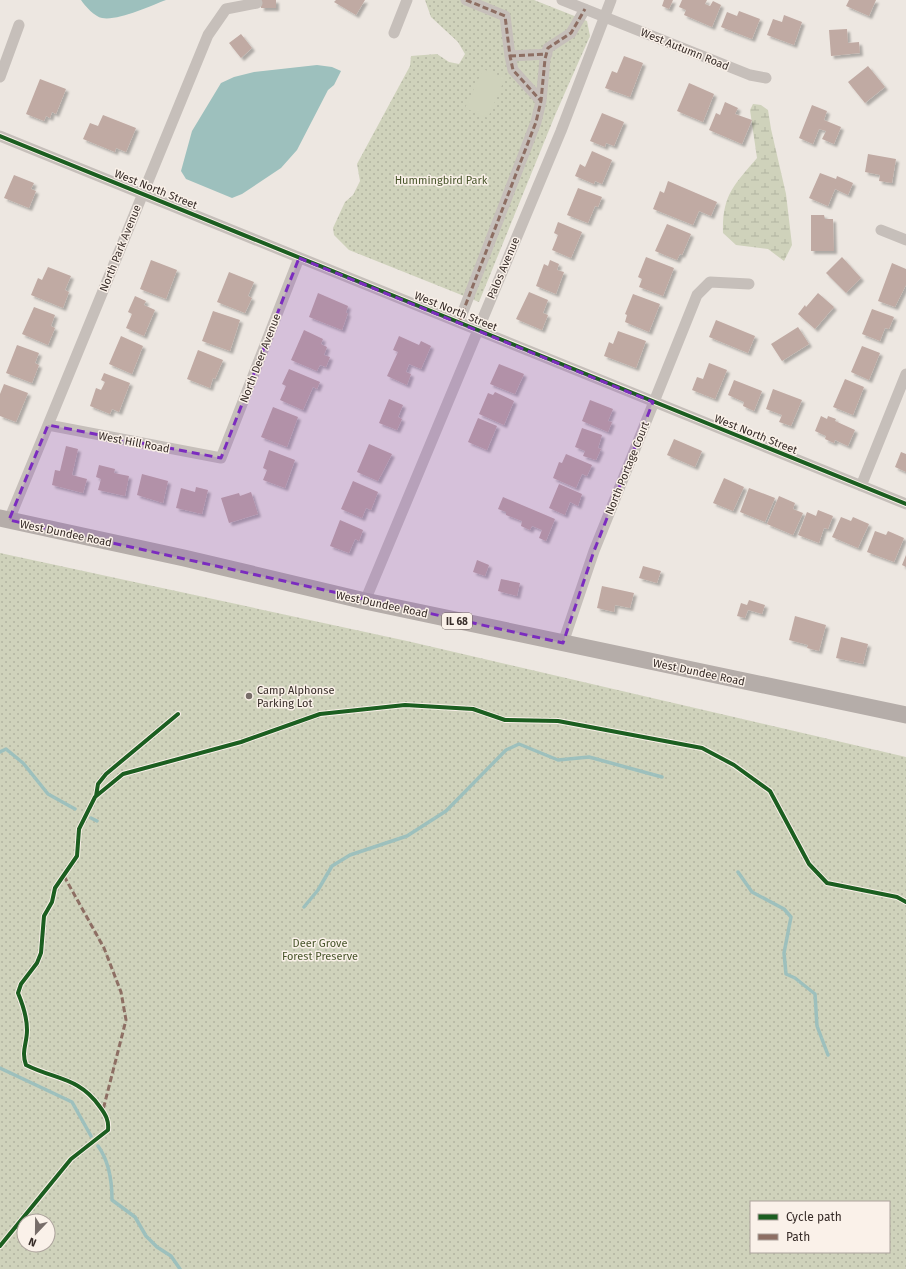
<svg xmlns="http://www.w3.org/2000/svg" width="906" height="1269" font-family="'Fira Sans',sans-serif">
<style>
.wetland{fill:url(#wetland-marsh)}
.park{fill:url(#park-dots);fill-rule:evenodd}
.pitch{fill:#cfd2bb}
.water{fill:#9dc0bd}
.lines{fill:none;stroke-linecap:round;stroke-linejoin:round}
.stream{stroke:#9dc0bd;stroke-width:3.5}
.building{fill:#c0aaa3;filter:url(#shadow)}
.street{stroke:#c6bfba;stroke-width:11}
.primary{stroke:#b5ada9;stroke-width:17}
.quiet{stroke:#8d6e63;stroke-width:3;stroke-dasharray:6 3;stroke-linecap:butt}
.cycleway-casing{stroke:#faf1e9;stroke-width:6}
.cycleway{stroke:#1b5e20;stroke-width:4}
.marked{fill:#7b2cbf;fill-opacity:0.2;stroke:#7b2cbf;stroke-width:3;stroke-dasharray:8 5;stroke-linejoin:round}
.poi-dot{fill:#776d69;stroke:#faf1e9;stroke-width:1.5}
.labels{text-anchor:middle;stroke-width:3;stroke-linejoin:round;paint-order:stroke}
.shield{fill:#faf1e9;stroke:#726762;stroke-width:1}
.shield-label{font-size:10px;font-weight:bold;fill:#372c28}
.street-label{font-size:11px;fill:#372c28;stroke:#faf1e9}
.park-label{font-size:11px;fill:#49562c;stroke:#faf1e9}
.poi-label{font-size:11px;fill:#372c28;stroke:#faf1e9;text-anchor:start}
</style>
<defs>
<pattern id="wetland-marsh" width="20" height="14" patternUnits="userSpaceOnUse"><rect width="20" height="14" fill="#cfd2bb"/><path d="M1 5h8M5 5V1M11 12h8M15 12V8" fill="none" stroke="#b2b4a1"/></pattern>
<pattern id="park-dots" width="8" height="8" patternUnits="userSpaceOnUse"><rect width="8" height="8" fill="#cfd2bb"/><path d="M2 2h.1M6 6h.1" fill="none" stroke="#b2b4a1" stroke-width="1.8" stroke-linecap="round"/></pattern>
<filter id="shadow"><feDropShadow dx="3" dy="3" stdDeviation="1" flood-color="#0004"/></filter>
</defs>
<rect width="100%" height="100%" fill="#ede7e1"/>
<path class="wetland" d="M753 104 761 105 768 110 771 129 786 194 792 245 784 261 768 249 736 245 723 233C722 195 734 185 757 158L750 110Z"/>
<path class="park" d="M425 0H534L587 21 590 36 556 113 479 302 349 250 334 235 333 228 345 202 353 195 360 181 357 164 410 66 411 56 437 54 449 62 459 64 465 54 458 42 431 17Z
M0 553 407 641 906 757V1269H0ZM751 1202H889V1252H751ZM24 1221H48V1245H24Z"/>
<path class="pitch" d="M483 69 505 78 488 118 465 108Z"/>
<path class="water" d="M81 0H166C150 6 118 21 102 18 95 17 85 6 81 0Z
M317 65 332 67 341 71 334 85 328 90 297 150 281 168 242 194 232 198 186 179 181 171 192 131 221 83 234 77 254 72Z"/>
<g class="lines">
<path class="stream" d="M0 752 6 749 23 763 48 794 75 809
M91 818 97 821
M738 872 752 892 784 909 791 917 784 953 786 974 795 978 815 994 817 1026 828 1055
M304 907 318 890 332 866 350 855 407 836 446 811 506 750 519 744 558 760 589 757 662 777
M0 1068 72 1102 91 1136
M98 1146C109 1161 112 1181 112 1200L135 1217 146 1236 157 1247 171 1256 180 1269"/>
</g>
<path class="building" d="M261 0H276V8H261Z
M336 0H365L356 15 334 2Z
M664 0H673L669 9 662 6Z
M682 0H707L705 4 710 6 713 1 721 5 712 27 684 15 686 10 679 7Z
M849 0H876L869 16 846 6Z
M739 11 760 19 752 39 721 27 727 12 737 16Z
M784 15 802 22 794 45 767 35 773 19 782 22Z
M847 29 848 43 859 42 860 53 831 56 829 30Z
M241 34 252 48 241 58 229 43Z
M624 56 643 63 630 97 605 88 612 71 617 73Z
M868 66 885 87 865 103 848 82Z
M40 79 66 89 56 114 52 112 50 118 46 116 44 121 26 114Z
M689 83 714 94 703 122 677 111Z
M725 102 738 108 735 114 752 120 742 144 709 130 716 113 720 115Z
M812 105 827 111 824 120 841 127 834 144 822 139 826 131 819 129 813 144 799 138Z
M602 113 624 122 614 146 606 143 605 147 590 141Z
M103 115 136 128 126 152 116 148 115 152 83 139 90 123 98 126Z
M592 151 612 160 602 184 595 181 594 184 575 176 580 164 585 167Z
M868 154 896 159 892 183 879 181 880 175 865 172Z
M820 173 836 179 837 176 853 183 848 195 835 189 828 206 809 198Z
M14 175 34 183 31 189 36 191 29 208 4 198Z
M668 181 717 202 711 216 699 211 693 225 653 209 660 191 664 193Z
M578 188 602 197 598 207 595 206 588 223 567 215Z
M811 215H824L825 219H833L834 251H811Z
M558 222 582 232 571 258 552 250 558 235 554 233Z
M667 224 691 234 682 255 680 254 677 260 655 251Z
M646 257 674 268 663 296 639 287 642 279 638 277Z
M842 257 861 278 846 293 826 273Z
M151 260 177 270 166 299 140 289Z
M550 260 559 264 557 270 564 272 556 294 536 286 544 264 548 266Z
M892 263 906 269V285L895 307 878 301Z
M48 267 71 276 65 290 69 292 63 308 31 295 38 278 42 280Z
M229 272 254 282 248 296 252 298 245 313 217 302Z
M529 292 548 300 543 313 548 315 542 330 516 319Z
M318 293 348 306 346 313H348L342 330 309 317Z
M818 293 834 307 815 329 798 314 805 305 806 307Z
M633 294 660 304 649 332 625 322 627 315 625 314Z
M135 296 146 301 144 305 155 310 144 336 126 328 132 314 128 312Z
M34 307 55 315 51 326 55 328 48 345 22 334Z
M872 309 894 317 889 329 885 328 880 341 862 334Z
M213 311 240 320 230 351 202 341Z
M716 320 755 336 748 353 709 337Z
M798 327 809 344 782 361 771 344Z
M304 330 323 339 321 344 327 347 324 355 330 357 326 367 320 365 317 371 291 360Z
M618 331 646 341 636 368 604 356 609 342 613 344Z
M121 336 143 346 132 374 109 364Z
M399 336 419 345 421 341 431 346 421 369 409 364 406 372 411 374 407 385 387 376 398 352 393 350Z
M17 345 39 353 35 363 39 365 32 383 6 373Z
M862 346 880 353 869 380 851 372Z
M198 350 223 360 215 379 213 378 210 388 187 379Z
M709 363 727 370 715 399 692 390 697 377 703 379Z
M499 364 524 374 515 394 490 384Z
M289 369 320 382 317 389 313 387 303 410 280 400 286 386 282 384Z
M104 373 130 383 119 412 112 409 110 414 90 406 96 388 101 390 105 382 101 380Z
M845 379 864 387 853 415 833 407Z
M734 380 762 391 754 411 743 406 744 402 728 395Z
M4 384 28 393 16 422 0 416V394Z
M773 389 802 400 791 426 779 422 782 415 766 409Z
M495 392 514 401 504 425 479 414 488 393 493 395Z
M389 399 403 405 398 417 402 419 397 430 379 423Z
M590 400 613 409 608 421 612 422 608 432 582 421Z
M273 407 298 417 287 447 261 437Z
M821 416 827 419 828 416 836 419 835 421 855 430 848 446 835 440 834 443 825 439 826 436 815 431Z
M478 418 497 426 487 450 468 442Z
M582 428 602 435 598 448 601 449 596 460 583 456 585 451 575 447Z
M674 439 702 451 695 467 667 455Z
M369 444 392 454 378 481 357 472Z
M66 446 78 449 72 475 87 479 83 493 52 485 55 470 60 471Z
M269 450 295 460 285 488 263 480 267 470 263 468Z
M901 452 906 454V472L895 467Z
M566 454 592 465 587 476 582 474 576 488 553 478 559 462 562 463Z
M99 465 115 469 114 473 129 476 125 496 98 490 101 479 96 477Z
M142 474 168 481 163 503 137 495Z
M724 478 744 487 733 511 713 503Z
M353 481 378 492 371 510 366 508 362 518 341 509Z
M559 484 582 494 578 506 570 502 565 515 549 508Z
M196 487 208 490 202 514 176 508 181 488 195 492Z
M749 488 775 498 765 522 740 512Z
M251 492 258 514 229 523 221 498 239 493 240 496Z
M779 496 795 503 793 509 803 513 793 535 767 524Z
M503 497 555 519 546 541 539 538 542 530 532 526 530 530 521 526 522 521 506 515V512L498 509Z
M818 510 833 516 828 529 824 528 819 543 798 535 807 512 816 516Z
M841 517 851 521 853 517 869 524 858 548 832 537Z
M340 520 363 530 359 541 355 539 349 553 330 546Z
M875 531 886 535 888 531 904 538 894 562 867 552Z
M906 555V567L902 565Z
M477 560 489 565 485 576 473 572Z
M643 566 661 571 657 583 639 578Z
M501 579 520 583 517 596 498 591Z
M602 586 634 593 630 608 615 605 614 612 597 608Z
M749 600 765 605 762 614 748 610 745 618 737 616 741 603 747 605Z
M795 616 826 625 819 651 807 648 808 645 789 640Z
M841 637 868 644 863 664 836 658Z"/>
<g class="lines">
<path class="street" d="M466 0 505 16 510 56 513 70 541 101
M562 0 750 75 766 78
M394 33 407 0
M510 56 547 54
M0 77 19 25
M0 136 906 504
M881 230 906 240
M459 322 536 122 541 101 545 59 548 48 571 33 585 9
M48 425 221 458 299 258
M861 486 906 374
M9 520 208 35 226 9 257 3
M365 601 561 131 611 0
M563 643 594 551 697 295 710 282 749 284"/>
<path class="primary" d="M0 518 184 558 365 601 906 715"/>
<path class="quiet" d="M466 0 505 16 510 56 513 70 541 101
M510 56 547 54
M459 322 536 122 541 101 545 59 548 48 571 33 585 9
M64 876 104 948 121 992 126 1020 103 1110"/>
<g class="cycleway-casing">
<path id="cycleway" d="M0 136 906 504
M96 796 98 784 106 774 178 714
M0 1246 71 1159 108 1130C109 1121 106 1115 100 1107 79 1077 56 1080 26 1065 21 1051 27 1044 27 1030 27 1017 23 1005 18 993L21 984 37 963 41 953 44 916 52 902 55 888 77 856 79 829 95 797 123 774 241 742 320 714 405 705 473 709 505 720 558 721 702 748 734 765 770 791 809 864 827 883 897 897 906 902"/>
</g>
<use href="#cycleway" class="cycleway"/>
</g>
<path class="marked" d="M299 258 653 402 594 551 563 643 9 520 48 425 221 458Z"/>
<circle class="poi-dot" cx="249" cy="696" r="4"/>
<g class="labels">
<rect class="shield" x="442" y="613" width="30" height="16" rx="3"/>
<g class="shield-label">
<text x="457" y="625">IL 68</text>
</g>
<g class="street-label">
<text transform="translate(685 49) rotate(22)" y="4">West Autumn Road</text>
<text transform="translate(156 189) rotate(22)" y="4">West North Street</text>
<text transform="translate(120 248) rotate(-68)" y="4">North Park Avenue</text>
<text transform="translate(503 268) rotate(-67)" y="4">Palos Avenue</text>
<text transform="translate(456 311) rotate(22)" y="4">West North Street</text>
<text transform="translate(260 358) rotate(-69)" y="4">North Deer Avenue</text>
<text transform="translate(756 434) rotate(22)" y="4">West North Street</text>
<text transform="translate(134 442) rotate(11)" y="4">West Hill Road</text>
<text transform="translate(627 468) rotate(-68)" y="4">North Portage Court</text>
<text transform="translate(66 533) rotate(12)" y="4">West Dundee Road</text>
<text transform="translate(382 604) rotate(12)" y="4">West Dundee Road</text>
<text transform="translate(699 672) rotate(12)" y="4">West Dundee Road</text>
</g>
<g class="park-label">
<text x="441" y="184">Hummingbird Park</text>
<text x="320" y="947">Deer Grove<tspan x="320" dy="13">Forest Preserve</tspan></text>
</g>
<g class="poi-label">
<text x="257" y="694">Camp Alphonse<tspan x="257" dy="13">Parking Lot</tspan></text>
</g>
</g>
<rect x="750" y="1201" width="140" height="52" fill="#faf1e9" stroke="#aca29c"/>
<rect x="758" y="1214" width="20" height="6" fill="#1b5e20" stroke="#aca29c"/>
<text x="786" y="1221" font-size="12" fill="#372c28">Cycle path</text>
<rect x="758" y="1234" width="20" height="6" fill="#8d6e63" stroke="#aca29c"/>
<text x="786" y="1241" font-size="12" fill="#372c28">Path</text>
<g transform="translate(36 1233) rotate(202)"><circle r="19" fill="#faf1e9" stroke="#aca29c"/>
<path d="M0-3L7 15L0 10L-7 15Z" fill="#776d69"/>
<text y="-6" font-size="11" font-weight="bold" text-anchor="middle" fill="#372c28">N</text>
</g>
</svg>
